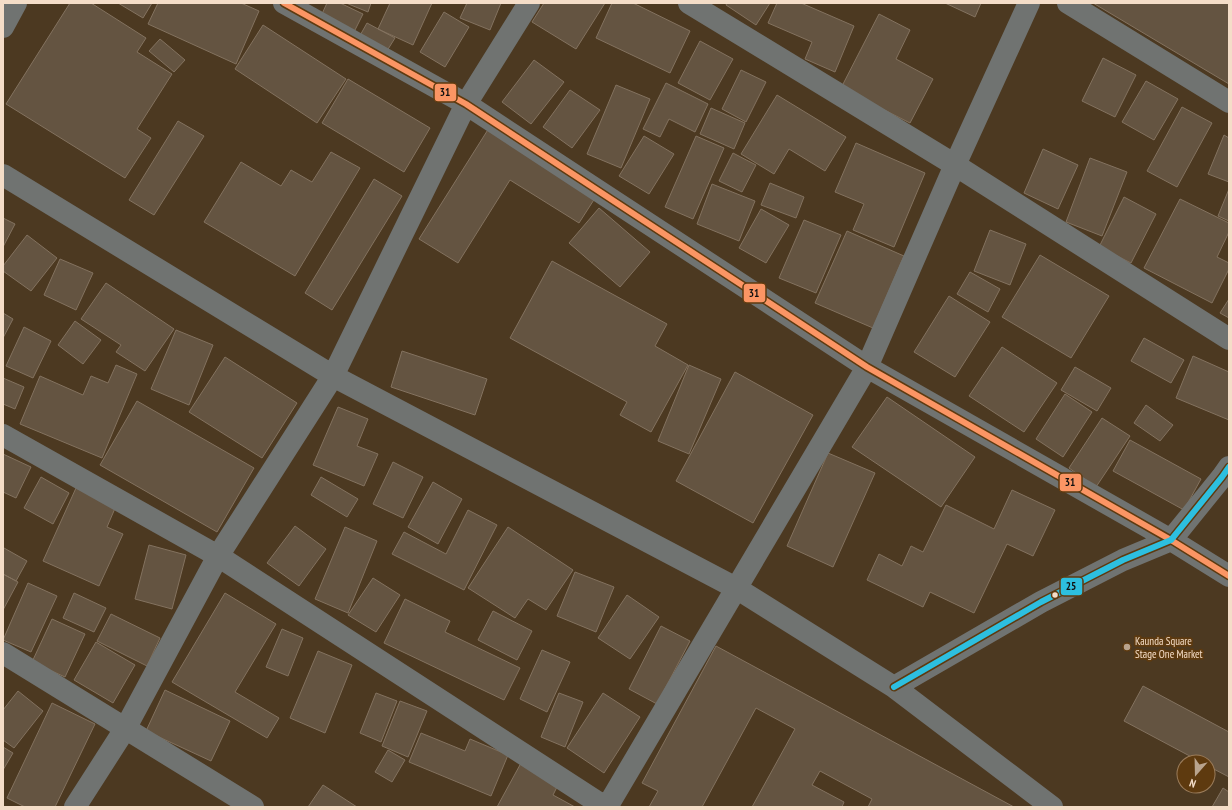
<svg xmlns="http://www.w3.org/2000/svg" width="1232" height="810" font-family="'PT Sans Narrow',sans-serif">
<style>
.building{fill:#645441;stroke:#83725f}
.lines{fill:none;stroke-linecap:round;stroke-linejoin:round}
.minor{stroke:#707371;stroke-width:22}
.bus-1-casing{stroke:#5e3a0f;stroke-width:9}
.bus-2-casing{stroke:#5e3a0f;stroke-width:9}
.bus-1{stroke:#fb9564;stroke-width:6}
.bus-2{stroke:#2dbfdf;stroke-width:6}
.bus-dot{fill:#f4ddc8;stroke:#5e3a0f;stroke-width:1.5}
.poi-dot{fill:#b9a48e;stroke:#5e3a0f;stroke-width:1.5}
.labels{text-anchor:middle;stroke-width:3.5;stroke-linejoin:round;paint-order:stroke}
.poi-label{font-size:11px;fill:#f4ddc8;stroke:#5e3a0f;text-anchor:start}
.line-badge{stroke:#5e3a0f;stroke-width:1.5}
.pale-badge-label{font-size:11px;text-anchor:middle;font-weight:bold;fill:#111}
</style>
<rect width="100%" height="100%" fill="#4c3921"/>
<path class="building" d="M70 3H91L146 38 137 52 172 74 137 129 151 138 125 178 6 104Z
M118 3H152L143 18Z
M158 3H241L259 11 236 64 148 24Z
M327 3H340L363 14 354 32 321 16Z
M346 3H371L368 12Z
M390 3H432L413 45 378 29Z
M467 3H501L490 30 460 18Z
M544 3H605L576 49 532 22Z
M612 3H633L690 31 670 73 596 38Z
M727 3H770L756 25 726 5Z
M777 3H801L854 26 835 72 805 59 812 42 768 23Z
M945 3H981L975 17Z
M1093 3H1229V84Z
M444 12 469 27 445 67 420 52Z
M879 14 910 30 896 59 933 79 910 123 841 88Z
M367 23 395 38 385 54 358 39Z
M263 25 346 79 317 123 235 69Z
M160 39 185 60 174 72 149 51Z
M700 41 733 59 710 100 678 83Z
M1103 58 1136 75 1115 117 1082 101Z
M534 60 564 82 531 124 502 102Z
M741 70 766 82 746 122 722 109Z
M348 79 430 128 404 172 322 123Z
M1146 81 1178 99 1154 140 1122 122Z
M666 83 708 104 695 132 669 119 660 137 643 129Z
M616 85 650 99 621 168 587 154Z
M570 90 600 110 572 148 543 127Z
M777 95 846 137 825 171 789 149 774 174 741 154Z
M1182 107 1212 123 1177 187 1147 171Z
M711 108 745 123 734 149 700 134Z
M178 121 204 136 154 215 129 200Z
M489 128 597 195 579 223 510 180 458 263 419 239Z
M1224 135 1229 138V182L1208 174Z
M644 136 674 154 649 194 619 176Z
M696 136 724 148 693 219 665 207Z
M856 143 925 173 894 247 853 230 864 204 835 192Z
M1043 149 1078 165 1058 209 1024 193Z
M331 152 360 168 295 276 204 222 241 162 281 186 291 170 312 182Z
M733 153 756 165 742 192 719 181Z
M1090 158 1127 172 1102 236 1066 222Z
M374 179 402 196 332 310 305 293Z
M770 183 804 197 796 218 761 205Z
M712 184 755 201 739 241 697 224Z
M1229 189V221L1218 216Z
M1124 197 1156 214 1131 263 1099 247Z
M1180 199 1229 223V232L1217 257 1229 263V269L1212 303 1144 268Z
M599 208 650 252 620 287 569 243Z
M761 209 789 225 766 263 739 248Z
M3 218 15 224 3 247Z
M804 220 841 235 816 293 779 278Z
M990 230 1026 244 1010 285 974 271Z
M847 231 904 256 873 328 815 303Z
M27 235 57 258 31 291 3 271V266Z
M1040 255 1109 296 1071 358 1002 317Z
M60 259 93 273 76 310 44 295Z
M552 261 667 324 655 346 688 365 651 432 620 415 627 402 510 338Z
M970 272 1000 289 988 312 957 294Z
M106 283 174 329 145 371 116 352 121 345 81 319Z
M949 296 990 322 955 377 914 352Z
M1229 299V318L1220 313Z
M3 313 13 319 3 338Z
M75 321 101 340 83 364 58 345Z
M24 327 51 341 33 378 6 366Z
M176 330 213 345 189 405 151 389Z
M1144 338 1184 360 1171 383 1131 361Z
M1002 347 1057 383 1024 432 969 396Z
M402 351 487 379 475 415 391 387Z
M1193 356 1229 372V420L1176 398Z
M225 357 297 403 262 458 189 412Z
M116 365 137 374 102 458 20 424 40 376 83 395 91 376 108 383Z
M689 365 721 379 689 454 658 441Z
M1075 367 1111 388 1097 411 1061 390Z
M735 372 813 415 753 523 676 481Z
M3 378 24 387 15 409 3 404Z
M1065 394 1092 412 1063 457 1036 439Z
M887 397 975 457 941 507 852 447Z
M137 401 254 468 217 532 100 465Z
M1146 405 1173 425 1160 441 1134 423Z
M338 407 368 419 357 446 378 454 364 486 313 465Z
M1102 418 1130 436 1096 487 1069 468Z
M1130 440 1201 479 1184 510 1113 471Z
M828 453 875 473 833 567 787 546Z
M3 454 31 467 16 498 3 492Z
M393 462 423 477 403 518 373 504Z
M41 477 69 493 53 524 24 508Z
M321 477 358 499 347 517 311 495Z
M433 482 462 499 438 544 408 527Z
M76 488 116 506 107 527 123 534 99 586 43 561Z
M1012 490 1055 510 1033 556 1007 544 974 613 930 592 923 607 867 580 879 554 902 566 911 546 923 552 946 505 994 529Z
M468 510 497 525 464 590 392 554 404 532 446 554Z
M295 526 326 549 299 586 267 563Z
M345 527 377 541 348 613 315 599Z
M508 527 573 570 546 610 528 599 515 618 468 588Z
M149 545 186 555 172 609 135 599Z
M4 548 27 561 16 581 3 574V551Z
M575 572 614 587 596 632 557 616Z
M3 574 18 582 3 610Z
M373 578 400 595 376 632 348 615Z
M28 583 57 596 31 652 3 640Z
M74 593 106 608 94 632 63 618Z
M225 593 276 624 235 692 279 718 267 738 172 682Z
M627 595 659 617 630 659 598 638Z
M405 599 450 621 445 632 520 668 504 700 384 643Z
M493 611 532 631 517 660 478 640Z
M111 614 160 638 147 666 97 641Z
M52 619 85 634 65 677 32 662Z
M661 626 690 641 657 704 629 689Z
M282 629 303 638 288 676 266 667Z
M96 642 135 665 113 703 74 680Z
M716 646 1014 807H868L872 799 820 771 812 785 844 802 842 807H752L795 729 756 708 702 807H649L658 791 642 783Z
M542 650 570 662 547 712 520 699Z
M318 651 352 665 325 733 290 718Z
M1143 686 1229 732V777L1208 766V762H1201L1124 721Z
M165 690 230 721 211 761 146 731Z
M18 691 43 711 14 748 3 740V710Z
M376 693 397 701 381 742 360 733Z
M559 693 583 702 565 747 541 737Z
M603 693 640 717 604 773 567 748Z
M400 701 427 711 408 757 382 746Z
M52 703 95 724 55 807H25L7 798Z
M421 733 465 751 470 739 508 755 491 796 409 762Z
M3 747 13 753 3 770Z
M388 750 405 760 392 782 375 772Z
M521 763 559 783 553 795 575 807H497Z
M323 785 357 807H308Z
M1223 788 1229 792V807H1212Z"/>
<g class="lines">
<path class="minor" d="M284 3 466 104 867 367 1171 540 1229 576
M689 3 955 165 1229 339
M1068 3 1229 102
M3 27 16 3
M3 175 333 376 736 588 894 687 1052 807
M3 435 218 556 605 807
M3 653 253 807
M894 687 1041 602 1123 560 1171 540 1222 477 1229 467
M75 807 125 729 218 556 333 376 466 104 529 3
M607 807 867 367 955 165 1029 3"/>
<g class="bus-1-casing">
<path id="bus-1" d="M284 3 466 104 867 367 1171 540 1229 576"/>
</g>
<g class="bus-2-casing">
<path id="bus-2" d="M894 687 1041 602 1123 560 1171 540 1222 477 1229 467"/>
</g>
<use href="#bus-1" class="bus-1"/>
<use href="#bus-2" class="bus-2"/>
</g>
<circle class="bus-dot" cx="1055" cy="595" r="3.5"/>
<circle class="poi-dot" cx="1127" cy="647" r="4"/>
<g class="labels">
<g class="poi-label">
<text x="1135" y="645">Kaunda Square<tspan x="1135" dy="13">Stage One Market</tspan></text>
</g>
</g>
<g class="line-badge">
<rect x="434" y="83" width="23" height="19" rx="4" fill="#fb9564"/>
<rect x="743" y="283" width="23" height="20" rx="4" fill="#fb9564"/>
<rect x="1059" y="473" width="23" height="19" rx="4" fill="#fb9564"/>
<rect x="1060" y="577" width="23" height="19" rx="4" fill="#2dbfdf"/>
</g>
<g class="pale-badge-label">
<text x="445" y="96">31</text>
<text x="754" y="297">31</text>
<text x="1070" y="486">31</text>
<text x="1071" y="590">25</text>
</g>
<rect width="1232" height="810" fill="none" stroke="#f4ddc8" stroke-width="8"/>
<g transform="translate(1196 774) rotate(200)"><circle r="19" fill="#5e3a0f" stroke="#9a7b59"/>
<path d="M0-3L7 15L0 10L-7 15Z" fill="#b9a48e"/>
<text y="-6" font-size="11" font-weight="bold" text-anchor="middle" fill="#f4ddc8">N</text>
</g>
</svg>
